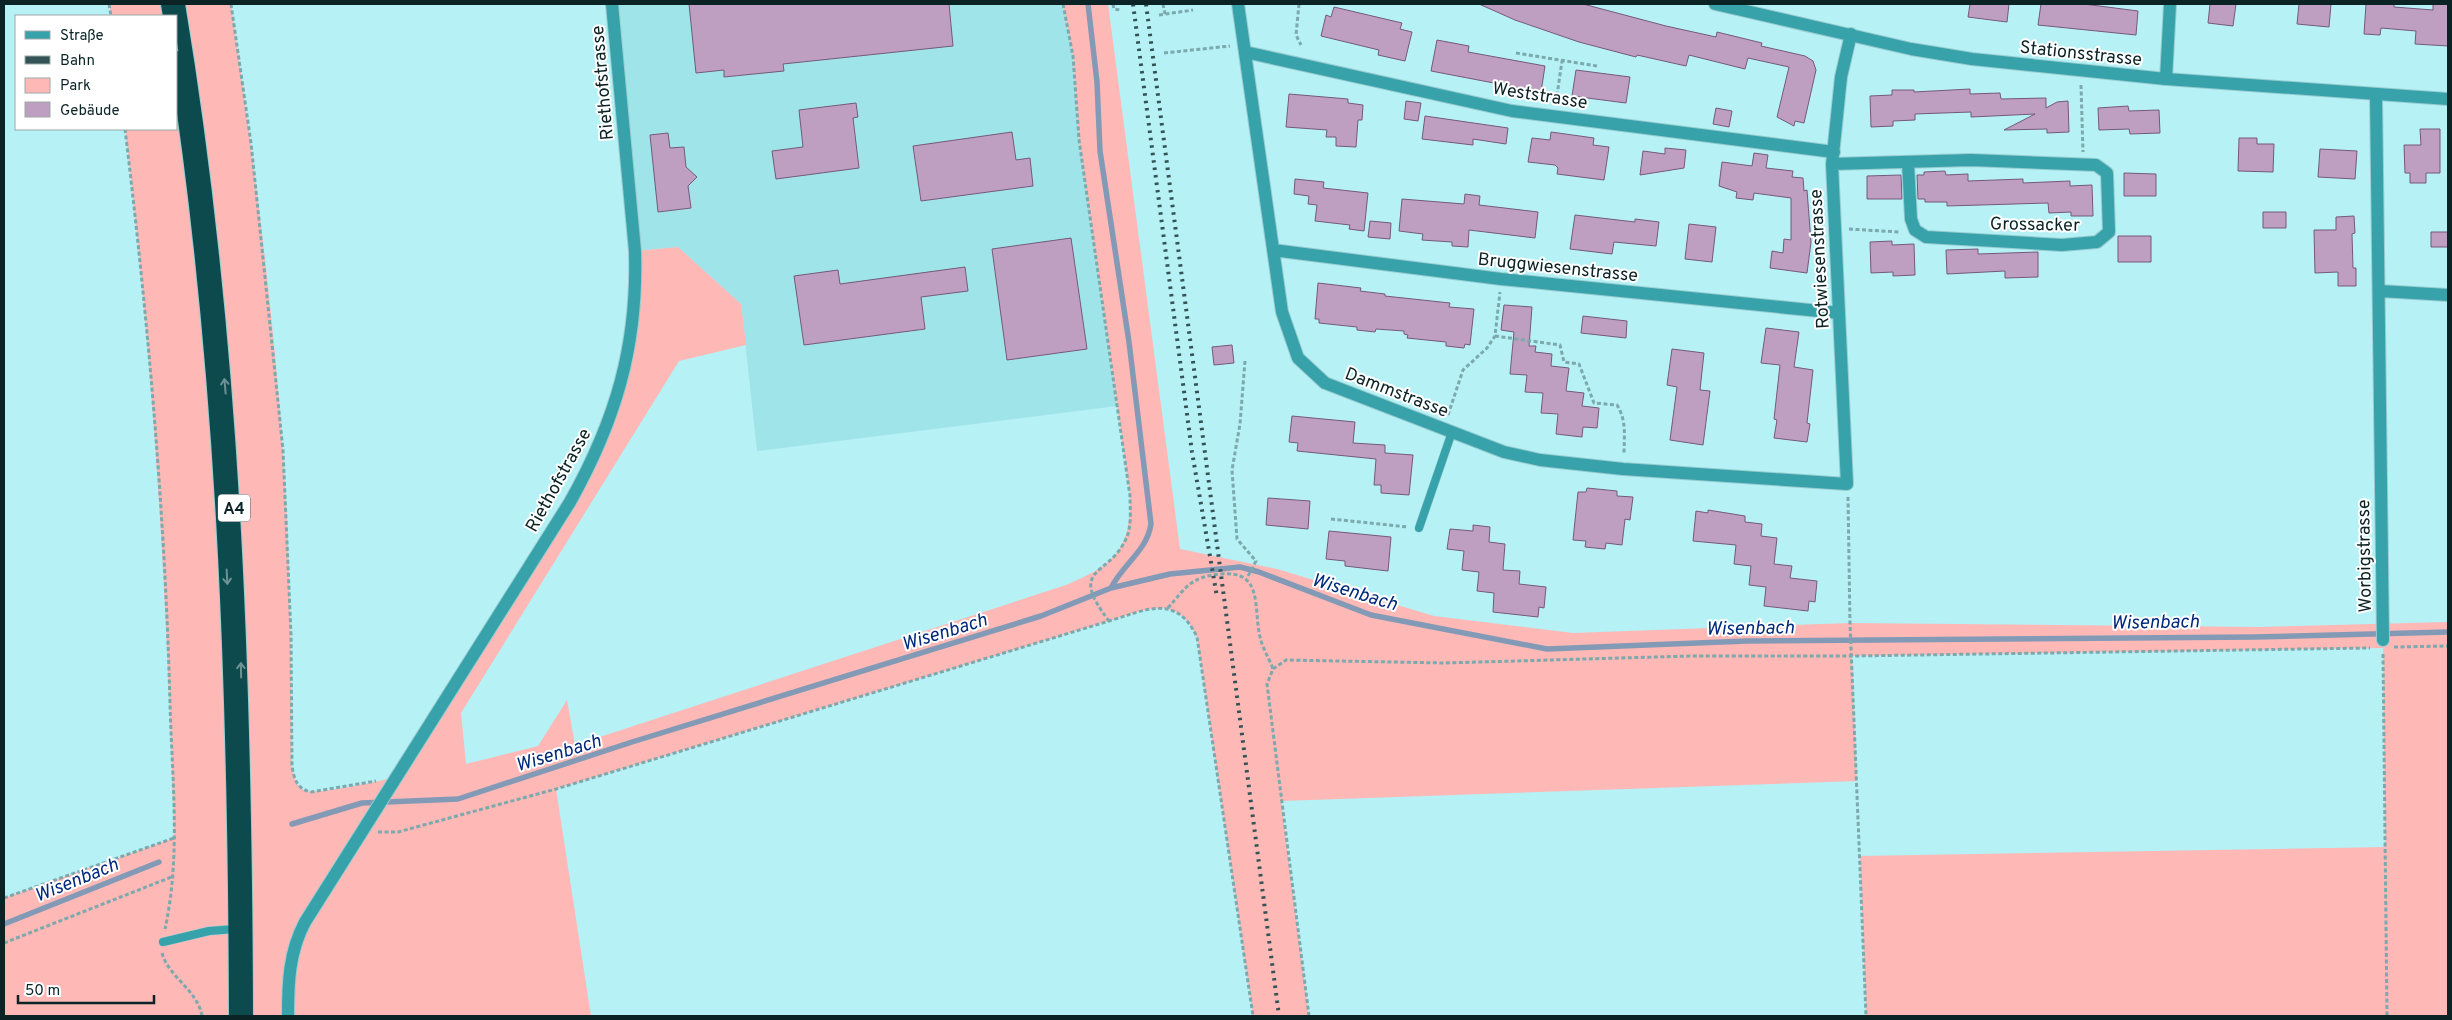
<svg xmlns="http://www.w3.org/2000/svg" width="2452" height="1020" font-family="Overpass,sans-serif">
<style>
.built{fill:#9fe4e9}
.green{fill:#feb8b5}
.lines{fill:none;stroke-linecap:round;stroke-linejoin:round}
.stream{stroke:#839ab7;stroke-width:5.5}
.building{fill:#be9fc2;stroke:#755979}
.service-casing{stroke:#97ccd0;stroke-width:9}
.minor-casing{stroke:#97ccd0;stroke-width:14}
.tertiary-casing{stroke:#97ccd0;stroke-width:14}
.trunk-casing{stroke:#97ccd0;stroke-width:16}
.path{stroke:#7ba9ad;stroke-width:3;stroke-dasharray:4 2.5;stroke-linecap:butt}
.service{stroke:#37a2aa;stroke-width:8}
.minor{stroke:#37a2aa;stroke-width:12}
.tertiary{stroke:#37a2aa;stroke-width:12}
.trunk{stroke:#0c4a4e;stroke-width:14}
.rail{stroke:#335356;stroke-width:4;stroke-dasharray:2.5 5;stroke-linecap:butt}
.oneway{stroke:#6d9295}
.labels{text-anchor:middle;stroke-width:4;stroke-linejoin:round;paint-order:stroke}
.shield{fill:#fff;stroke:#546566;stroke-width:1}
.shield-label{font-size:16px;font-weight:bold;fill:#0b2325}
.street-label{font-size:18px;fill:#0b2325;stroke:#fff}
.water-label{font-size:19px;font-style:italic;fill:#01297b;stroke:#fff}
</style>
<rect width="100%" height="100%" fill="#b6f1f6"/>
<path class="built" d="M612 4H1063L1073 56 1079 140 1117 406 757 451 741 304 678 247 635 251Z"/>
<path class="green" d="M109 4H231C255 168 277 334 286 501 291 589 291 678 292 766 294 775 295 786 304 790 315 796 382 780 398 777L570 502 615 405 635 251 678 247 741 304 746 345 679 361 461 713 466 764 538 746 567 700 575 745 1066 585C1114 565 1131 550 1130 496L1079 140 1073 56 1063 4H1108L1180 549 1277 569 1434 616 1573 633 1850 623 2259 627 2448 622V1016H1866L1860 856 2385 847 2383 648 1852 656 1857 781 1281 801 1309 1016H1253L1197 637C1176 593 1146 610 1109 621L556 789 591 1016H4V898L174 838C167 600 154 364 125 129H176V16H111Z"/>
<g class="lines">
<path class="stream" d="M1088 4 1097 82 1100 151 1129 342 1151 524C1147 551 1123 564 1111 588
M292 824 362 803 458 799 632 742 1041 616 1111 588 1170 574 1240 567 1259 572 1371 615 1547 649 1747 641 2255 637 2448 632
M4 924 159 862"/>
</g>
<path class="building" d="M689 4H949L953 46 783 64 784 71 724 77V70L696 73Z
M1479 4H1583L1666 26 1716 37 1717 32 1762 43 1761 46 1805 56 1813 61 1816 70 1804 123 1795 121 1794 126 1777 117 1789 67 1748 58 1745 69 1689 55 1686 66 1637 55 1636 57 1579 42 1515 20Z
M1970 4H2009L2007 22 1968 17Z
M2041 4H2084L2138 11 2136 35 2038 25Z
M2210 4H2236L2233 26 2208 23Z
M2299 4H2331L2329 27 2297 24Z
M2366 4H2394V7L2433 10V4H2448V46L2415 44 2416 31 2381 28 2380 35 2364 34Z
M1334 7 1402 23 1400 29 1412 32 1405 61 1378 55 1379 50 1321 36 1326 15 1331 17Z
M1437 40 1469 46 1468 52 1545 66 1541 92 1431 71Z
M1576 70 1630 77 1626 103 1572 96Z
M1970 89V94L2000 93 2001 99 2046 98V108L2057 102 2068 101 2069 132 2047 133V129L2004 130 2035 114 1971 117V112L1915 114V120L1893 121V126L1871 127 1870 96 1892 95V90H1914V92Z
M1289 94 1348 99V103L1363 105 1362 120H1358L1356 147 1336 146V137H1326L1327 130 1286 127Z
M1406 101 1421 103 1418 121 1404 119Z
M856 103 858 117 853 118 859 168 776 179 772 151 803 147 799 110Z
M2128 106 2129 111 2159 110 2160 133 2130 134 2129 129 2099 130 2098 108Z
M1716 108 1732 111 1729 127 1713 124Z
M1425 116 1508 128 1506 144 1473 139V145L1422 139Z
M2420 129H2440V173H2426V183H2410V173H2405L2404 145H2421Z
M1012 132 1016 160 1030 158 1033 186 921 201 913 146Z
M1551 132 1594 138 1593 145 1609 147 1604 180 1557 174 1558 168 1555 165 1528 162 1532 138 1550 140Z
M668 133 670 148 684 147 686 167 697 177 688 186 691 208 658 212 650 135Z
M2239 138H2257V144H2274L2273 172 2238 171Z
M1665 148 1686 150 1684 168 1640 175 1643 151 1665 154Z
M2320 149 2357 151 2355 179 2318 177Z
M1754 153 1768 155 1766 168 1793 171 1792 177 1803 178 1804 191 1807 190 1811 242 1807 273 1770 268 1772 251 1783 253 1784 239 1791 240V198L1754 193 1753 200 1736 198 1737 192 1719 186 1722 162 1752 166Z
M1945 171 1946 175 1968 174V181L2023 179V183L2070 181V186L2092 185 2093 216H2071V212L2049 213 2048 203 1947 206V202H1925V199H1918L1917 175H1924V172Z
M2124 173 2156 174V196H2124Z
M1901 175 1902 199H1867V176Z
M1295 179 1324 182 1323 188 1368 193 1364 231 1349 229 1350 225 1315 221 1317 205 1308 204 1309 196 1294 194Z
M1465 194 1480 196 1479 205 1538 212 1535 238 1469 230 1468 247 1452 246V242L1422 240 1423 234 1399 231 1402 199 1464 204Z
M2263 212H2286V228H2263Z
M1575 215 1635 222V219L1659 222 1656 246 1614 242 1612 254 1570 249Z
M2354 216 2355 233 2352 234 2353 268H2356V286H2338V272L2315 273 2314 230H2336V217Z
M1370 221 1391 223 1390 239 1368 237Z
M1689 224 1716 227 1712 262 1685 259Z
M2431 232H2448V247H2431Z
M2118 236H2151V262H2118Z
M1071 238 1087 349 1007 360 992 249Z
M1892 241V245L1914 244 1915 275 1893 276V272L1871 273 1870 242Z
M1978 249V254L2038 252V277L2005 278V271L1947 274 1946 250Z
M965 267 968 291 921 297 925 329 804 345 794 276 838 270 840 284Z
M1318 283 1361 288 1360 291 1385 294V296L1450 303 1449 307 1474 309 1470 345 1465 344 1464 348 1446 346V342L1407 338 1408 335 1404 334V331L1376 329 1375 332 1357 330V327L1319 323V319H1315Z
M1504 305 1532 307 1529 346H1536L1535 352 1552 354 1551 366 1569 368 1566 391 1584 393 1582 406 1599 408 1597 428 1583 427 1582 437 1556 434 1558 414 1541 413 1543 393 1525 392 1527 375 1510 374 1514 332 1501 330Z
M1583 316 1627 321 1626 338 1581 333Z
M1766 328 1799 332 1794 367 1813 370 1807 423 1810 424 1807 442 1774 438 1777 420 1774 419 1780 365 1761 363Z
M1232 345 1234 363 1214 365 1212 347Z
M1672 349 1704 353 1700 390 1710 391 1703 445 1670 440 1677 387 1667 385Z
M1292 416 1355 422 1353 443 1385 445V453L1413 455 1409 495 1381 493V485H1374L1376 459 1297 451 1298 443 1289 442Z
M1587 488 1617 491V496L1633 497 1630 520 1625 519 1622 545 1606 543 1605 549 1585 547 1586 541 1573 540 1578 492H1586Z
M1268 498 1310 501 1308 529 1266 525Z
M1708 510 1745 516V522L1762 524 1761 536 1777 538 1774 564 1792 566 1790 578 1817 581 1815 602 1809 601 1808 611 1764 606 1766 587 1749 585 1751 566 1734 564 1736 545 1693 541 1696 511 1708 513Z
M1473 525 1490 527 1489 542 1505 544 1503 570 1520 571 1519 584 1546 587 1544 608 1539 607 1538 617 1493 612 1494 593 1477 591 1479 572 1462 570 1464 551 1447 549 1450 529 1473 531Z
M1329 531 1391 537 1388 571 1345 566V561L1326 559Z"/>
<g class="lines">
<g class="service-casing">
<path id="service" d="M1419 528 1452 432
M163 942 209 931 235 929"/>
</g>
<g class="minor-casing">
<path id="minor" d="M1238 4 1282 312 1298 358 1325 383 1504 452 1540 460 1623 469 1847 484 1832 164 1841 77 1851 34
M1245 52 1512 111 1834 152
M2166 79 2170 4
M2376 95 2383 640
M1832 164 1971 160 2096 165 2107 173 2109 232 2097 242 2062 245 1926 237 1915 230 1911 219 1908 163
M1273 250 1501 279 1839 313
M2380 291 2448 295
M288 1016C288 983 289 952 305 922L570 502C616 420 638 345 635 251L612 4"/>
</g>
<g class="tertiary-casing">
<path id="tertiary" d="M1715 4 1911 49 1972 59 2166 79 2448 99"/>
</g>
<g class="trunk-casing">
<path id="trunk" d="M168 4 170 16
M178 4C234 339 245 677 246 1016
M176 58C225 376 235 696 236 1016"/>
</g>
<path class="path" d="M109 4 111 16
M231 4 251 143 283 450 291 635 292 766C294 779 297 789 311 792L376 781
M1063 4 1073 56 1079 140 1130 496C1130 510 1132 527 1126 539 1108 578 1067 566 1109 621
M1113 4 1114 9 1120 10
M1163 4 1165 14
M1299 4 1296 35 1301 45
M1159 15 1193 10
M1164 53 1230 46
M1516 53 1597 66
M2081 85 2083 152
M1556 102 1562 61
M125 129C148 320 165 512 170 704 172 779 181 856 165 929
M1849 229 1900 232
M1495 336 1560 345 1564 362 1579 364 1594 403 1617 405C1627 421 1624 437 1624 455
M1245 361 1240 424 1232 470 1237 539 1256 561 1247 578
M1448 415 1463 370 1487 348 1495 336 1500 292
M1848 497 1850 623 1866 1016
M1331 519 1408 527
M1168 608C1186 587 1191 577 1220 574 1264 570 1253 607 1260 637 1262 647 1269 658 1273 669
M2394 647 2448 646
M2383 654 2387 1016
M378 832H398L556 789 1109 621C1146 610 1176 593 1197 637L1253 1016
M4 898 174 838
M4 943 174 876
M162 953C169 978 197 989 202 1016
M1309 1016 1267 684 1273 669 1286 660 1445 663 1691 656H1852L2370 648"/>
<use href="#service" class="service"/>
<use href="#minor" class="minor"/>
<use href="#tertiary" class="tertiary"/>
<use href="#trunk" class="trunk"/>
<path class="rail" d="M1133 4 1192 452 1217 597
M1146 4 1279 1016"/>
</g>
<defs><path id="oneway-shaft" d="M-6 0H5M1.5-3L5.5 0L1.5 3" fill="none" stroke-width="1.6" stroke-linecap="round" stroke-linejoin="round" transform="scale(1.25)"/></defs>
<g class="oneway">
<use href="#oneway-shaft" transform="translate(225 386) rotate(-95)"/>
<use href="#oneway-shaft" transform="translate(227 577) rotate(87)"/>
<use href="#oneway-shaft" transform="translate(241 670) rotate(-91)"/>
</g>
<g class="labels">
<rect class="shield" x="218" y="494.5" width="32" height="27" rx="4"/>
<g class="shield-label">
<text x="234" y="514">A4</text>
</g>
<g class="street-label">
<text transform="translate(2081 53) rotate(6)" y="6">Stationsstrasse</text>
<text transform="translate(602 83) rotate(-95)" y="6">Riethofstrasse</text>
<text transform="translate(1540 95) rotate(9)" y="6">Weststrasse</text>
<text transform="translate(2035 224) rotate(1)" y="6">Grossacker</text>
<text transform="translate(1819 259) rotate(-93)" y="6">Rotwiesenstrasse</text>
<text transform="translate(1558 267) rotate(6)" y="6">Bruggwiesenstrasse</text>
<text transform="translate(1397 392) rotate(21)" y="6">Dammstrasse</text>
<text transform="translate(558 480) rotate(-61)" y="6">Riethofstrasse</text>
<text transform="translate(2364 556) rotate(-91)" y="6">Worbigstrasse</text>
</g>
<g class="water-label">
<text transform="translate(1355 591) rotate(17)" y="7">Wisenbach</text>
<text transform="translate(2155 621) rotate(-1)" y="7">Wisenbach</text>
<text transform="translate(1750 627) rotate(-1)" y="7">Wisenbach</text>
<text transform="translate(944 631) rotate(-17)" y="7">Wisenbach</text>
<text transform="translate(558 752) rotate(-17)" y="7">Wisenbach</text>
<text transform="translate(76 879) rotate(-22)" y="7">Wisenbach</text>
</g>
</g>
<rect width="2452" height="1020" fill="none" stroke="#0b2325" stroke-width="10"/>
<rect x="15" y="15" width="162" height="115" fill="#ffffff" stroke="#9da7a8"/>
<rect x="25" y="31" width="25" height="8" fill="#37a2aa" stroke="#9da7a8"/>
<text x="60" y="40" font-size="15" fill="#0b2325">Straße</text>
<rect x="25" y="56" width="25" height="8" fill="#335356" stroke="#9da7a8"/>
<text x="60" y="65" font-size="15" fill="#0b2325">Bahn</text>
<rect x="25" y="78" width="25" height="15" fill="#feb8b5" stroke="#9da7a8"/>
<text x="60" y="90" font-size="15" fill="#0b2325">Park</text>
<rect x="25" y="102" width="25" height="15" fill="#be9fc2" stroke="#9da7a8"/>
<text x="60" y="115" font-size="15" fill="#0b2325">Gebäude</text>
<path d="M18 995v8h136v-8" fill="none" stroke="#0b2325" stroke-width="2.5"/>
<text x="25" y="995" font-size="15" fill="#0b2325" stroke="#ffffff" stroke-width="4" paint-order="stroke">50 m</text>
</svg>
